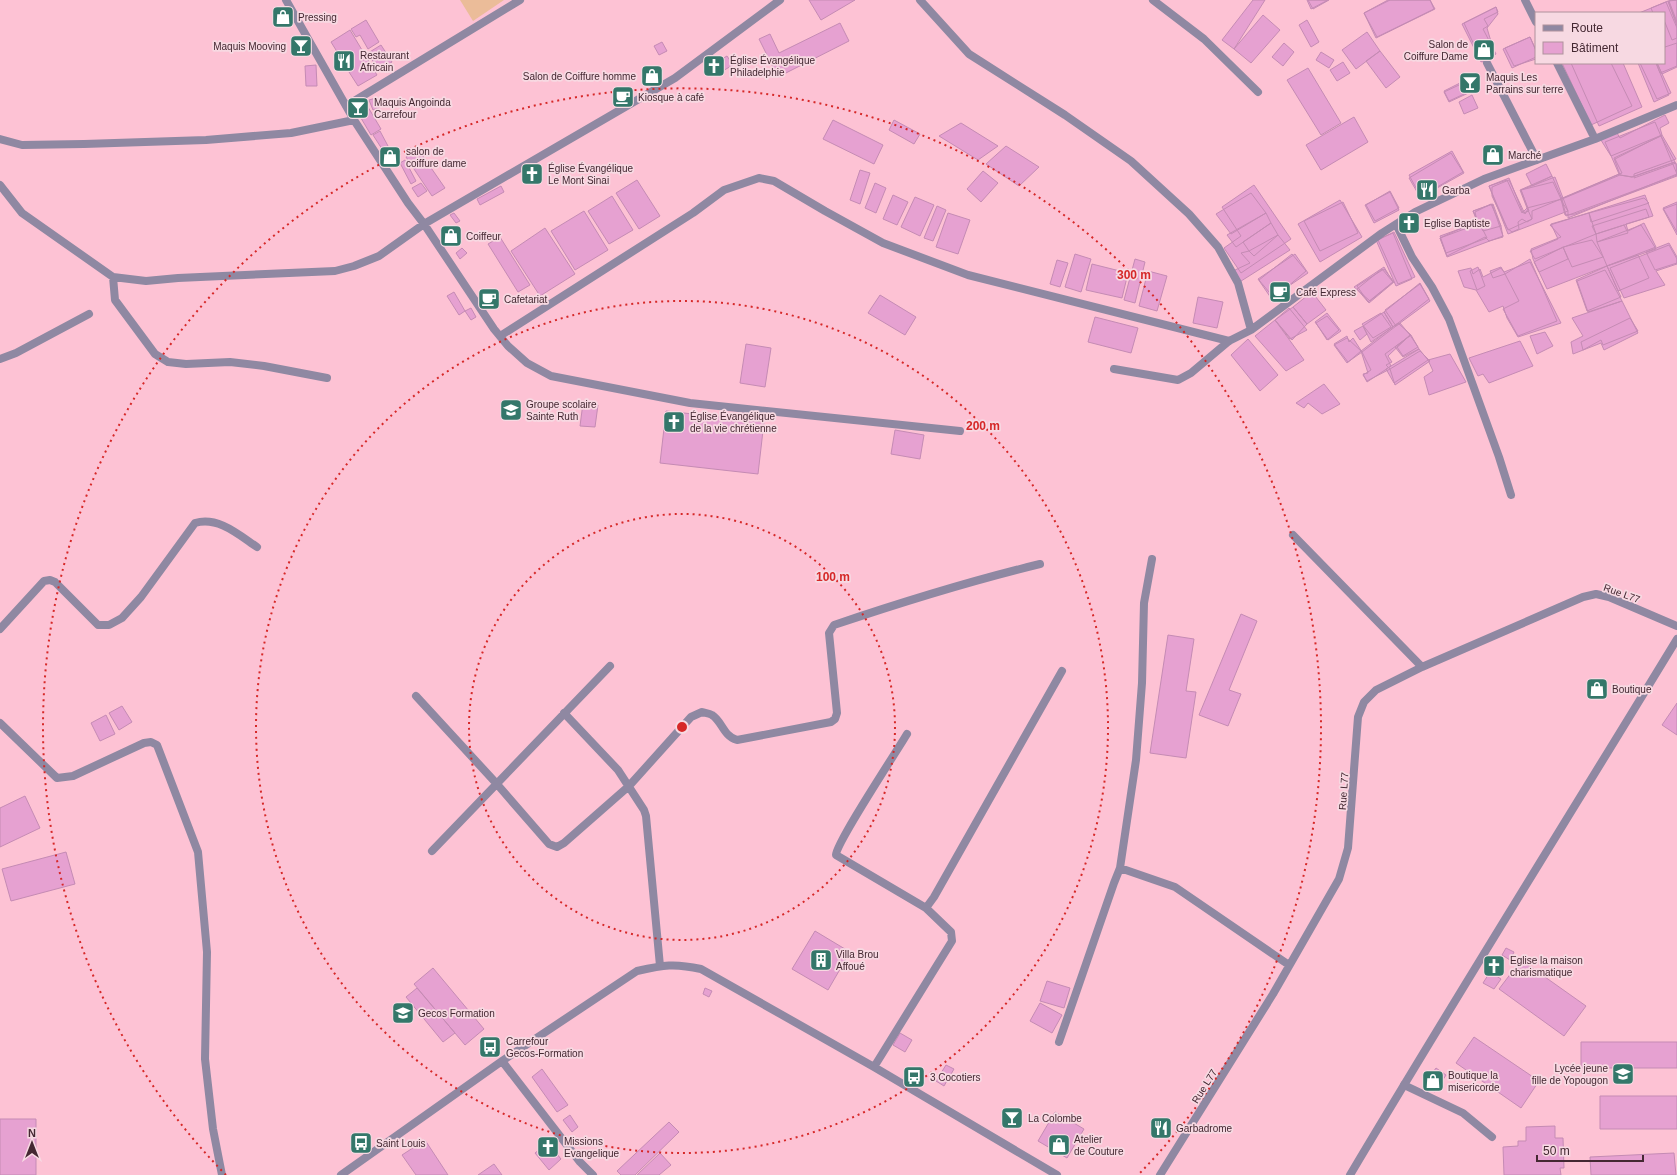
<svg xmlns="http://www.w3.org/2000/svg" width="1677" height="1175" font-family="Arial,sans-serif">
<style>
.green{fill:#ebbc99}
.building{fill:#e6a1d1;stroke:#c58bb4}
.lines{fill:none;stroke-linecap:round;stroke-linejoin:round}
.lane{stroke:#8f88a2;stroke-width:8}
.street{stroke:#8f88a2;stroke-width:8}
.ring{fill:none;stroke:#d62828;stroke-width:2;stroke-dasharray:2 4}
.labels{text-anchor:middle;stroke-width:3.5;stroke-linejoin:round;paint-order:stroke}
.poi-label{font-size:10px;fill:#442832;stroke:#f7d9e2;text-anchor:start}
.street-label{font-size:10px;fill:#442832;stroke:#f7d9e2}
.centre{fill:#d62828;stroke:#f7d9e2;stroke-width:2}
.ring-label{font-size:12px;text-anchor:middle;font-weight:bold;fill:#d62828;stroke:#f7d9e2;stroke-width:3.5;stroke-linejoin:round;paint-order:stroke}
</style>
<rect width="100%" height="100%" fill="#fdc2d4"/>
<path class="green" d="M460 0H504L473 21Z"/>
<path class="building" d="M809 0H855L821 20Z
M1253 0H1265L1234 49 1222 40Z
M1307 0H1328L1311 9Z
M1308 0H1329L1313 9Z
M1388 0H1430L1435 9 1376 38 1364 13Z
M1390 0H1430L1434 9 1377 37 1364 13Z
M1672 0H1677V26L1668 1Z
M1677 0V22L1669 1Z
M1668 1 1677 24V38L1672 40 1664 20V13H1653L1651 8Z
M1666 2 1677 28V66L1660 73 1656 63H1664V13H1639Z
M1496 7 1498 14 1487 28 1495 55 1482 62 1464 23Z
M1496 7 1498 12 1484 19 1488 26 1483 29 1496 54 1481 62 1462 24Z
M1263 15 1280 30 1251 63 1234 49Z
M366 20 379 42 368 49 360 35 356 37 351 29Z
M1307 20 1319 42 1311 47 1299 25Z
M840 23 849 41 778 77 759 39 770 34 779 53Z
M350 30 377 75 358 86 349 72 353 70 348 61 344 63 331 42Z
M1367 32 1380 51 1356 69 1342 50Z
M1530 37 1536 51V59L1514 66 1505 48Z
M1530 37 1536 50V57L1512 68 1503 49Z
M662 42 667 51 659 55 654 46Z
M1284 43 1294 52 1283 66 1272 57Z
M1677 43V67L1662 74 1657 63H1664V45L1665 47Z
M381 45 392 62 378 70 368 53Z
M1380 51 1400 77 1386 88 1366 61Z
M1321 52 1334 60 1329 68 1316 60Z
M727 56 733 65 714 76 708 67Z
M1343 62 1350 73 1337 81 1330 70Z
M1562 63H1611L1632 106 1591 125Z
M1571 63H1623L1642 107 1599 126Z
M1638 63H1656L1669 95 1654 102Z
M1640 63H1657L1671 93 1657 99Z
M316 65 317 86H306L305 66Z
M1308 68 1341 123 1321 135 1287 80Z
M654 70 658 78 647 85 642 77Z
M1470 78 1475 89 1449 101 1444 91Z
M1472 79 1477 89 1449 102 1444 92Z
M1472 95 1478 108 1464 114 1459 102Z
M376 98 379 108 373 110 369 100Z
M365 102 381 129 371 135 355 108Z
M1665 115 1669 123 1660 128 1662 135 1611 156 1599 137 1617 133 1620 138Z
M1354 117 1368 142 1321 170 1306 145Z
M833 120 883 145 874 164 823 139Z
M894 120 920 134 914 144 889 130Z
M1655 122 1677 174 1568 218V211L1560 199 1619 174 1605 142Z
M961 123 998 146 978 160 939 136Z
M380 131 388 146 382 149 373 135Z
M1662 135 1676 159 1634 174V178L1676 163 1677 176 1575 214 1565 215 1561 199 1622 173 1615 159Z
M1661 136 1675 162 1632 177 1620 175 1614 158Z
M1006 146 1039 167 1019 186 986 164Z
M418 149 445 188 432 196 406 157Z
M1452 151 1464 173 1421 197 1409 175Z
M1496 152 1499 160 1491 163 1489 154Z
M1451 153 1463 172 1420 197 1409 178Z
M405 160 416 181 411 184 400 163Z
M1675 162 1677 166V175L1566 216 1562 199 1620 175 1632 177Z
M1546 164 1552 176 1532 186 1526 174Z
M860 170 870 173 860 204 850 200Z
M983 171 998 183 981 202 967 189Z
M1552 176 1562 199 1527 208 1520 190Z
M1555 177 1568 211 1508 234 1489 186 1509 178 1523 213 1529 211 1521 190Z
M637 180 660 216 639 229 616 193Z
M1507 180 1522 213 1527 208 1532 219 1508 230 1489 186Z
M1509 180 1525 214 1528 209 1521 190 1553 182 1561 199 1532 211V219L1527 222 1522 219 1518 222 1519 229 1512 232 1507 228 1492 196V187Z
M421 183 427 191 418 197 412 188Z
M875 183 886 188 876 213 865 208Z
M1254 185 1291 239 1241 273 1224 248 1241 236 1222 207Z
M501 186 504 192 480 205 477 199Z
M1390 191 1399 208 1375 221 1366 205Z
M1390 192 1399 210 1374 223 1365 205Z
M1251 193 1266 213 1231 234 1216 214Z
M893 195 908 202 897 225 883 219Z
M1645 195 1653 216 1626 224 1628 231 1644 223 1656 247 1547 289 1533 259 1531 249 1561 237 1550 225Z
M612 196 633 230 609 244 588 211Z
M915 197 934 205 920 236 901 227Z
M1644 198 1649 203 1591 222 1589 213Z
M1340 200 1362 237 1320 262 1298 224Z
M1343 202 1358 233 1320 251 1304 221Z
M1677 202V232L1663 208Z
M1491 204 1501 226 1503 237 1489 241 1485 237 1447 256 1440 238 1477 221 1475 212Z
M1492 204 1503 236 1447 257 1440 238 1478 224 1473 211Z
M1493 204 1501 226 1483 231 1473 211Z
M1677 204V235L1663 209Z
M937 206 946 210 933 241 924 238Z
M1646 209 1649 217 1624 225 1596 234 1592 226Z
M584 211 608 250 575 270 551 231Z
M454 213 460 221 456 223 450 215Z
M948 213 970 220 958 254 936 247Z
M1266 213 1271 223 1236 247 1227 235Z
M1589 213 1596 234 1535 259 1530 251 1558 239 1551 224Z
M1413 216 1416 221 1404 229 1401 224Z
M1479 222 1487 238 1446 253 1440 236Z
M1271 223 1278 235 1249 251 1243 242Z
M1624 225 1628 233 1597 242 1596 234Z
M1641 225 1656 249 1607 266 1597 242Z
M455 226 461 235 450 241 445 232Z
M545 228 575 274 540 296 511 251Z
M1394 232 1415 277 1398 284 1378 240Z
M1393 233 1412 279 1396 286 1376 240Z
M1278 235 1290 250 1238 283 1235 270 1250 263 1241 253 1249 251 1254 256Z
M500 237 530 285 518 292 488 244Z
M1592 240 1603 257 1572 267 1563 247Z
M1669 243 1677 257V263L1655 270 1646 252Z
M1669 245 1677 259V264L1656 271 1665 285 1624 298 1610 268Z
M1563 247 1568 259 1539 272 1534 262Z
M462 248 467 253 460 259 456 253Z
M1075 254 1091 259 1081 292 1065 287Z
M1292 254 1306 271 1274 298 1259 280Z
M1295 254 1308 273 1271 298 1258 279Z
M1638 255 1649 278 1618 291 1607 266Z
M1135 259 1145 262 1135 303 1124 300Z
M1530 259 1557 321 1518 336 1503 309 1519 301 1505 274Z
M1057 260 1068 263 1060 287 1050 284Z
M1530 262 1561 323 1518 337 1507 318 1503 306 1489 312 1476 290 1464 287 1458 271 1471 268 1473 274 1480 269 1483 277 1501 268 1504 272Z
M1092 264 1128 273 1122 298 1086 290Z
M1607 266 1621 297 1587 311 1576 280Z
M1384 267 1393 282 1370 301 1354 287Z
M1478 267 1485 286 1477 290 1470 271Z
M1501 267 1505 274 1493 278 1490 271Z
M1382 269 1393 282 1368 302 1357 289Z
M1384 269 1394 282 1369 303 1357 286Z
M1605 270 1622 301 1588 312 1577 281Z
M1148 271 1167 276 1157 311 1139 306Z
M1420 283 1429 299 1393 327 1384 312Z
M1420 284 1430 301 1396 326 1385 310Z
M454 292 465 311 459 315 447 296Z
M1312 292 1326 310 1307 324 1293 307Z
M880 295 916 317 905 335 868 313Z
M1198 297 1223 302 1217 328 1193 323Z
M1622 301 1638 333 1604 350 1601 343 1573 354 1571 342 1583 336 1572 318Z
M1293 307 1307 324 1292 340 1275 320Z
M471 308 476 317 471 320 465 311Z
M1289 308 1307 330 1290 339 1275 320Z
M1384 312 1393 327 1371 342 1363 326Z
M1327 313 1341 331 1328 340 1315 322Z
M1381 313 1391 327 1373 338 1362 324Z
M1327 316 1339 330 1327 340 1316 323Z
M1095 317 1138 328 1131 353 1088 342Z
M1630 318 1638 331 1603 345 1601 340 1583 350 1581 342Z
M1275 320 1304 360 1286 371 1255 336Z
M1398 323 1411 335 1385 354 1391 366 1367 382 1363 374 1368 373 1361 351Z
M1400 323 1410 335 1388 356 1392 362 1386 365 1390 369 1367 381 1363 375 1371 370 1362 352Z
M1363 326 1367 334 1360 340 1354 331Z
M1545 332 1553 346 1537 354 1530 336Z
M1410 335 1418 347 1403 356 1397 347Z
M1411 335 1419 349 1403 357 1395 347Z
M1347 336 1349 342 1353 338 1362 352 1348 362 1334 344Z
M1347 338 1361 351 1347 363 1334 345Z
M1248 339 1278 375 1260 391 1231 355Z
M1520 341 1533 366 1489 383 1483 374 1478 376 1469 358Z
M746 344 771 348 765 387 740 383Z
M1419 349 1428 360 1394 383 1386 369Z
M1420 351 1430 361 1395 385 1390 369Z
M1450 354 1466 382 1429 395 1424 377 1433 371 1428 360Z
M1324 384 1340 404 1322 414 1308 403 1304 408 1296 403Z
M583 403 598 405 595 427 580 426Z
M666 411 764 422 758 474 660 463Z
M895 430 924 435 920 459 891 454Z
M1241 614 1257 621 1229 690 1241 694 1228 726 1199 715Z
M1168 635 1194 639 1186 691 1196 692 1186 758 1150 753Z
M1677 703V735L1662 725Z
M122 706 132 722 119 730 109 713Z
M106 715 115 734 100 741 91 723Z
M25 796 40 828 0 847V808Z
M66 852 75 884 11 901 2 869Z
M815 931 850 952 828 990 792 969Z
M1506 948 1514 952 1510 960 1502 955Z
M1521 960 1586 1006 1564 1036 1499 989Z
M1495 961 1502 967 1497 972 1490 967Z
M433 968 484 1029 465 1045 414 984Z
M1490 972 1501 979 1494 989 1483 983Z
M1047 981 1070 988 1064 1008 1040 1001Z
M417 988 455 1033 443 1042 406 997Z
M705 988 712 991 709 997 703 994Z
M1040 1003 1062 1015 1052 1033 1030 1021Z
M900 1033 912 1040 905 1052 893 1045Z
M1474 1037 1539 1081 1521 1108 1456 1063Z
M1581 1042H1677V1068H1581Z
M946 1065 954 1069 944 1086 936 1081Z
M1436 1068 1446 1075 1435 1092 1424 1085Z
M542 1069 568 1105 557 1112 532 1077Z
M1600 1096H1677V1129H1600Z
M1055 1112 1084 1129 1067 1158 1038 1141Z
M1011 1114 1017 1119 1012 1126 1006 1121Z
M570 1115 578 1127 572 1132 563 1120Z
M0 1119H36V1175H0Z
M669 1122 679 1132 635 1175H621L617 1171Z
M1555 1126V1138H1563L1564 1168H1560L1561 1175H1504L1503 1147 1518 1146V1141H1526V1127Z
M425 1140 448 1175H416L402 1155Z
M548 1143 561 1159 549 1170 535 1153Z
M660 1153 671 1165 659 1175H637Z
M1674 1153 1676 1175H1591L1590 1157Z
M494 1164 502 1175H478Z"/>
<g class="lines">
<path class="lane" d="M1404 1085 1463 1113 1492 1137"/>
<path class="street" d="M286 0 354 120 408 203 424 224 494 329 508 346 527 363 551 376 690 403 960 431
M920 0 969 54 1065 115 1131 161 1189 214 1218 247 1238 283 1251 330
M1153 0 1204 39 1258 92
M1525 0 1536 22
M1487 63 1537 160
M1557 63 1595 139
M346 106 520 0
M0 139 22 145 84 144 206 140 291 133 354 120
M0 185 22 213 113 277 146 281 178 278 335 271 354 266 379 256 424 224 675 78 780 0
M1396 224 1412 257 1432 287 1449 319 1499 457 1511 495
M113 277 115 300 155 354 168 362 186 364 230 362 264 366 327 378
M500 336 693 213 724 190 759 178 774 181 825 211 883 243 968 275 1229 341
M0 359 16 353 89 314
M1114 369 1178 380 1191 373 1229 341 1251 330 1382 233 1415 212 1484 179 1595 139 1677 105
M1293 535 1422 667
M0 629 44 581 50 580 55 582 98 625H109L122 618 141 597 195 523C218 516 239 535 257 547
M416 696 496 783 549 844 557 847 564 843 629 786 691 717 702 712C705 713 709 713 712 715 722 721 723 736 737 740L831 722 835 719 837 713 829 633 834 625C902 602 970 581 1040 564
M564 713 618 770 644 810 646 816 660 966
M0 723 57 778 73 776 144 743 151 742 157 745 198 852 207 952 205 1059 213 1129 222 1175
M907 734C897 751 836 843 836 855L926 908
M432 851 610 666
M1120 868 1136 760 1142 683 1144 603 1152 559
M1059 1042 1114 883 1120 868 1175 887 1289 965
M502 1061 580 1162 593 1175
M874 1067 952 941 951 932 926 908 934 897 1062 671
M341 1175 502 1061 637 971C664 965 674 963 701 969L874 1067 1057 1175
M1160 1175 1273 994 1339 879 1348 848 1358 717 1364 702 1376 690 1422 667 1583 597 1596 594 1609 597 1677 626
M1350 1175C1457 995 1568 818 1677 639"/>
</g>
<g class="ring">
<circle cx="682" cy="727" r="213"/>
<circle cx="682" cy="727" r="426"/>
<path d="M226 1175A639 639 0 1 1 1138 1175"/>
</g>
<defs>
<g id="shop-square" transform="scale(1.15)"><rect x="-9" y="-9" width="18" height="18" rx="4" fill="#34776a" stroke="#f7d9e2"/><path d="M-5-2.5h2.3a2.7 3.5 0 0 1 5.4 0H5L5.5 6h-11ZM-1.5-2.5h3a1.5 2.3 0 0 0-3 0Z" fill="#fff"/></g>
<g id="bar-square" transform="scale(1.15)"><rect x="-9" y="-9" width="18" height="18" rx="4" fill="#34776a" stroke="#f7d9e2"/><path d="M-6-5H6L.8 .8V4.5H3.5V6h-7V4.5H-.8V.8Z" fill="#fff"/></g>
<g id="restaurant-square" transform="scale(1.15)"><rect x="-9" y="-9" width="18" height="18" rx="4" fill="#34776a" stroke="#f7d9e2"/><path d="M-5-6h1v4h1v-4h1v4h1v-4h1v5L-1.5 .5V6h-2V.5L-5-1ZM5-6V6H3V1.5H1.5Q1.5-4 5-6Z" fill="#fff"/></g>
<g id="church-square" transform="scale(1.15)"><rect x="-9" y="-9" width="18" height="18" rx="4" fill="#34776a" stroke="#f7d9e2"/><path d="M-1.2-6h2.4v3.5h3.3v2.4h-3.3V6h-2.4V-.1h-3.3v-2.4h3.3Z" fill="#fff"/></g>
<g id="cafe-square" transform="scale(1.15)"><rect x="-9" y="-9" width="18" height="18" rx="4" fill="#34776a" stroke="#f7d9e2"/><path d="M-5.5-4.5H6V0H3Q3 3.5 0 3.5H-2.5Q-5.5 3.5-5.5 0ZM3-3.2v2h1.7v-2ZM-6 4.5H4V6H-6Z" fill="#fff"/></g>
<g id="school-square" transform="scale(1.15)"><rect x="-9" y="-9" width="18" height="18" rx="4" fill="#34776a" stroke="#f7d9e2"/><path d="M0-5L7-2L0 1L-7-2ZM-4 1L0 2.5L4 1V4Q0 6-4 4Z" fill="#fff"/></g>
<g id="building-square" transform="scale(1.15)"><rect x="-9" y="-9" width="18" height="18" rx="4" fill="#34776a" stroke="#f7d9e2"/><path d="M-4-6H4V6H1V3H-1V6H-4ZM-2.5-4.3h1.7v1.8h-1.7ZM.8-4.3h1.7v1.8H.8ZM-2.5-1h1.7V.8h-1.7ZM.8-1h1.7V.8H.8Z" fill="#fff"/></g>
<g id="university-square" transform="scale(1.15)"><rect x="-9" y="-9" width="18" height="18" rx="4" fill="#34776a" stroke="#f7d9e2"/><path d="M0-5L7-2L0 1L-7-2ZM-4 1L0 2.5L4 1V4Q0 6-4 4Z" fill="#fff"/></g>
<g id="bus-square" transform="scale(1.15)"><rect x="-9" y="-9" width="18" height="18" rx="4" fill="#34776a" stroke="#f7d9e2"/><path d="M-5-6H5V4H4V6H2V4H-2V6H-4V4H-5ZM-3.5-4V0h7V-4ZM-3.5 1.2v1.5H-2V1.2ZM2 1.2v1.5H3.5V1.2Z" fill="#fff"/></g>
</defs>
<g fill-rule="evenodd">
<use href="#shop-square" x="283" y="17"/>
<use href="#bar-square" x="301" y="46"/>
<use href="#shop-square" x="1484" y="50"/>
<use href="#restaurant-square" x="344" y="61"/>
<use href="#church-square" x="714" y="66"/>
<use href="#shop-square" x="652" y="76"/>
<use href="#bar-square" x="1470" y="83"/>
<use href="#cafe-square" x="623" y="97"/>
<use href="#bar-square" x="358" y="108"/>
<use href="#shop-square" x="1493" y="155"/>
<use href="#shop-square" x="390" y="157"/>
<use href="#church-square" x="532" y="174"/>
<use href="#restaurant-square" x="1427" y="190"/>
<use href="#church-square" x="1409" y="223"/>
<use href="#shop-square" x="451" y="236"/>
<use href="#cafe-square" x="1280" y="292"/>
<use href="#cafe-square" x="489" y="299"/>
<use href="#school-square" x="511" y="410"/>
<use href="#church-square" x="674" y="422"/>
<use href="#shop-square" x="1597" y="689"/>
<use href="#building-square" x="821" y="960"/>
<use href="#church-square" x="1494" y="966"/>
<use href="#university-square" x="403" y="1013"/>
<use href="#bus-square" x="490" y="1047"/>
<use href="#school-square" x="1623" y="1074"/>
<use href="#bus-square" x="914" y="1077"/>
<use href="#shop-square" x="1433" y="1081"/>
<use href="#bar-square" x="1012" y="1118"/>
<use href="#restaurant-square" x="1161" y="1128"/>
<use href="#bus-square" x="361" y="1143"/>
<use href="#shop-square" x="1059" y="1145"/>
<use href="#church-square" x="548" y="1147"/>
</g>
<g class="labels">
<g class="poi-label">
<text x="298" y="21">Pressing</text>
<text x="1468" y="48" text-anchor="end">Salon de<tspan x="1468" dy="12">Coiffure Dame</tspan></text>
<text x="286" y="50" text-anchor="end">Maquis Mooving</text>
<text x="360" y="59">Restaurant<tspan x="360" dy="12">Africain</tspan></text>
<text x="730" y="64">Église Évangélique<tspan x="730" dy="12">Philadelphie</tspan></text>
<text x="636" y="80" text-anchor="end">Salon de Coiffure homme</text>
<text x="1486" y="81">Maquis Les<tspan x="1486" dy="12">Parrains sur terre</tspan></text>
<text x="638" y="101">Kiosque à café</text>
<text x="374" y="106">Maquis Angoinda<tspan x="374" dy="12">Carrefour</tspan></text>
<text x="406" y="155">salon de<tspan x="406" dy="12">coiffure dame</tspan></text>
<text x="1508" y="159">Marché</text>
<text x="548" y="172">Église Évangélique<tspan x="548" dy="12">Le Mont Sinai</tspan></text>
<text x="1442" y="194">Garba</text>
<text x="1424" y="227">Eglise Baptiste</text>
<text x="466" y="240">Coiffeur</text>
<text x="1296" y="296">Café Express</text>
<text x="504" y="303">Cafetariat</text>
<text x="526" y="408">Groupe scolaire<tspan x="526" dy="12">Sainte Ruth</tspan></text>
<text x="690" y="420">Église Évangélique<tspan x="690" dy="12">de la vie chrétienne</tspan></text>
<text x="1612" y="693">Boutique</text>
<text x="836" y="958">Villa Brou<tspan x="836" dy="12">Affoué</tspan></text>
<text x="1510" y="964">Eglise la maison<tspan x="1510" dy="12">charismatique</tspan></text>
<text x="418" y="1017">Gecos Formation</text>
<text x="506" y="1045">Carrefour<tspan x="506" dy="12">Gecos-Formation</tspan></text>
<text x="1608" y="1072" text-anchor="end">Lycée jeune<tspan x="1608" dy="12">fille de Yopougon</tspan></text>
<text x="1448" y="1079">Boutique la<tspan x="1448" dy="12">misericorde</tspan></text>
<text x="930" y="1081">3 Cocotiers</text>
<text x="1028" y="1122">La Colombe</text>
<text x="1176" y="1132">Garbadrome</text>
<text x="1074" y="1143">Atelier<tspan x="1074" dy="12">de Couture</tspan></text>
<text x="564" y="1145">Missions<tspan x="564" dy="12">Evangelique</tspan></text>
<text x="376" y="1147">Saint Louis</text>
</g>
<g class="street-label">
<text transform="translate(1622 593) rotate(20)" y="4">Rue L77</text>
<text transform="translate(1343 791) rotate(-86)" y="4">Rue L77</text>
<text transform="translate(1204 1086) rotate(-58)" y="4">Rue L77</text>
</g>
</g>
<circle cx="682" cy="727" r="6" class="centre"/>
<g class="ring-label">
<text x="1134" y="279">300 m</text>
<text x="983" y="430">200 m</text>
<text x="833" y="581">100 m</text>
</g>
<rect x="1535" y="12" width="130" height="52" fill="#f7d9e2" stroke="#af929c"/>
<rect x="1543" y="25" width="20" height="6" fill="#8f88a2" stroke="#af929c"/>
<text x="1571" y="32" font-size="12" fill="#442832">Route</text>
<rect x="1543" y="42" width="20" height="12" fill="#e6a1d1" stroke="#af929c"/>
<text x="1571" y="52" font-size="12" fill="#442832">Bâtiment</text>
<g transform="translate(32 1143)" stroke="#f7d9e2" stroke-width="3" paint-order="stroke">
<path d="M0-3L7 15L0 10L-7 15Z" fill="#442832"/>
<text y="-6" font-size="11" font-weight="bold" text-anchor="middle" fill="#442832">N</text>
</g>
<path d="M1537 1155v6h106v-6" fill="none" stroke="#442832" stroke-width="2"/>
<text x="1543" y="1155" font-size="12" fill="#442832" stroke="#f7d9e2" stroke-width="3" paint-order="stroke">50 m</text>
</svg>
